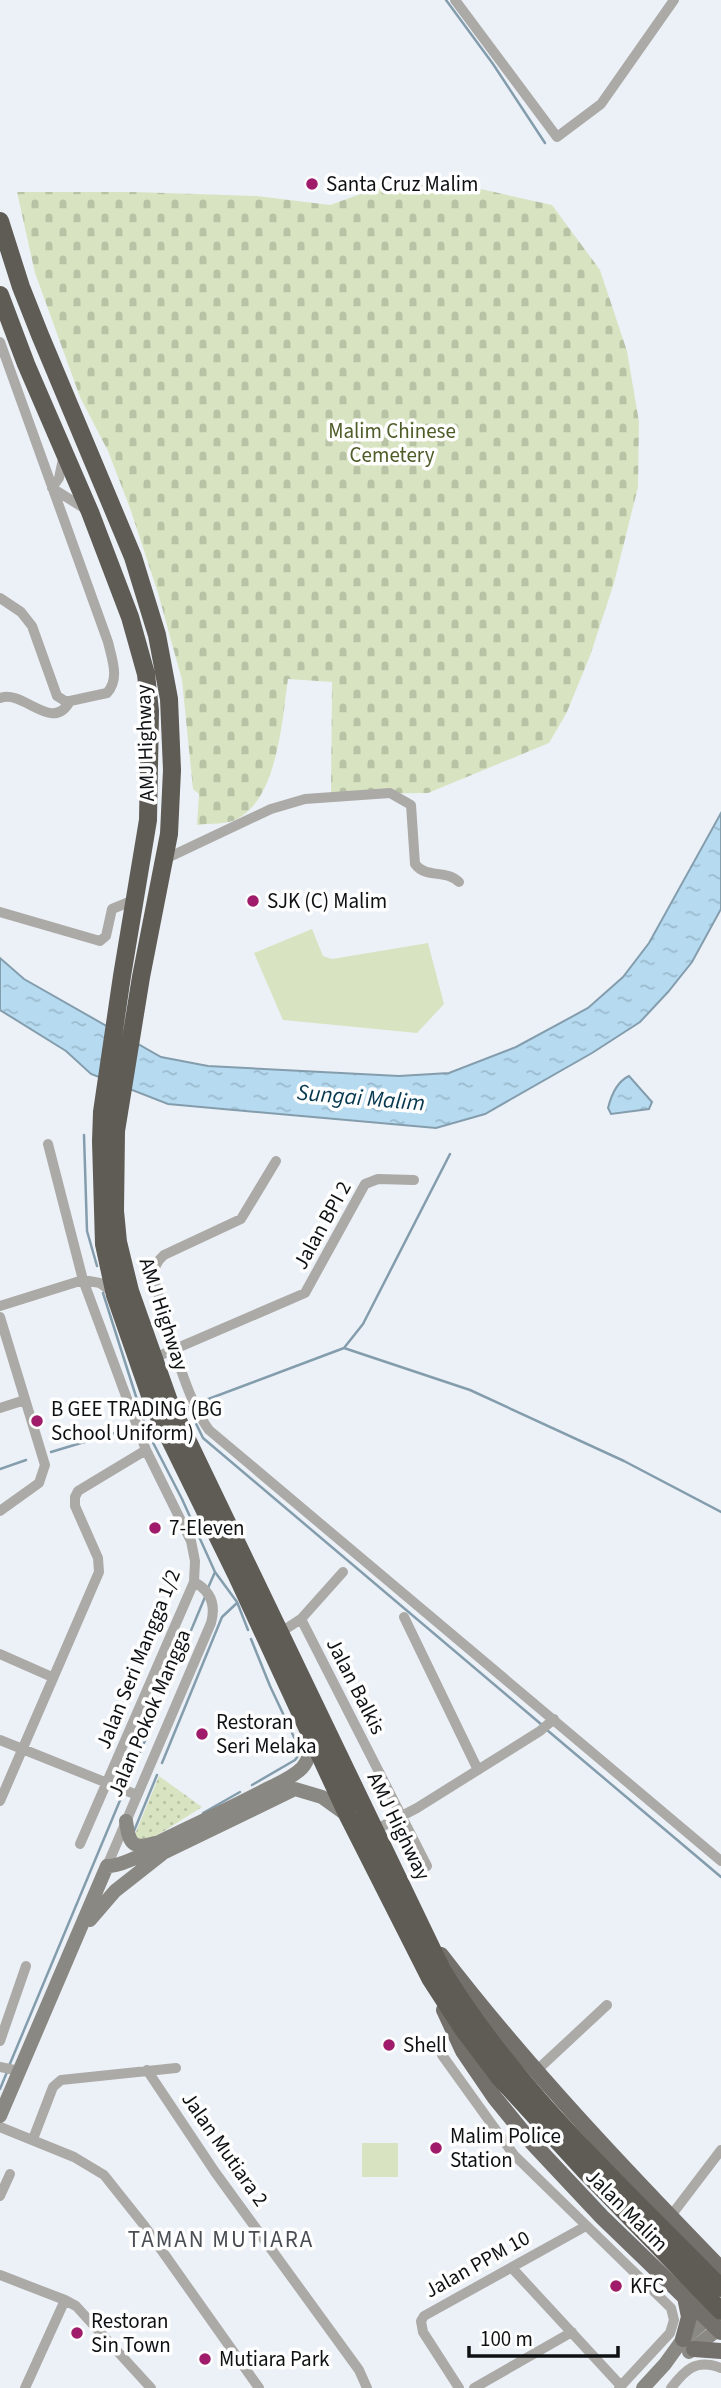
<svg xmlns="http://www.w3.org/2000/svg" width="721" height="2388" font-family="'Source Sans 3',sans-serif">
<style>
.grass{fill:url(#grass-dots)}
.cemetery{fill:url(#cemetery-stones)}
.pitch{fill:#d8e4c1}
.water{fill:url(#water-ripples);stroke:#849dad;stroke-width:2}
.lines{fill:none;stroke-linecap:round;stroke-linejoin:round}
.stream{stroke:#849dad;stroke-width:2.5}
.street{stroke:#acaaa7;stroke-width:10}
.secondary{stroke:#8a8883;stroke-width:14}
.primary{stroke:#736f6a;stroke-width:16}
.highway{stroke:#5f5b55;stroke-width:18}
.highway-bridge{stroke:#5f5b55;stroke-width:18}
.poi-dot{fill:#a01c6b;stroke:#fefefe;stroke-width:2.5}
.labels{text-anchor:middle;stroke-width:7;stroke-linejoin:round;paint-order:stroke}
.poi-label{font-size:21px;fill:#0e1012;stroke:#fefefe;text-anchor:start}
.park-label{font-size:21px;fill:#4e5c28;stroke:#fefefe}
.street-label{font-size:21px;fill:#0e1012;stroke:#fefefe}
.water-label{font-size:23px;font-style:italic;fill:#05374e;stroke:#fefefe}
.neighbourhood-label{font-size:23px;letter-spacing:2px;fill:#4a4e54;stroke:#fefefe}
</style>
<defs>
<pattern id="grass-dots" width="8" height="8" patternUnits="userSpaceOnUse" patternTransform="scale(1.75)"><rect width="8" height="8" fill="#d8e4c1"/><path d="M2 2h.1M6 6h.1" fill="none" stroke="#b8c3a5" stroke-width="1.8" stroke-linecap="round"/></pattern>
<pattern id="cemetery-stones" width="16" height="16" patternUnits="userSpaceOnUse" patternTransform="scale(1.75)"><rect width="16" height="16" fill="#d8e4c1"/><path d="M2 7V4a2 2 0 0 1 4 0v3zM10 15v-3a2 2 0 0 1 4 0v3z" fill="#b8c3a5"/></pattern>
<pattern id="water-ripples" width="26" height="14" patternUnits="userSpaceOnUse" patternTransform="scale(1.75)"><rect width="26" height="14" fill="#b6daf0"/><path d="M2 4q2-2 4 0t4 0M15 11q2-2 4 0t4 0" fill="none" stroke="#9bbacd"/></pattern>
</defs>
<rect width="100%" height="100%" fill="#ecf1f8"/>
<path class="grass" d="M159 1776 202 1807 150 1840 143 1842 136 1837V1832Z"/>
<path class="cemetery" d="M458 184 552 205 600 270 627 351 639 422 638 487 614 583 590 656 566 714 549 743 428 793 331 794 332 682 288 679C282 720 278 795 239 818 229 825 209 823 197 825L199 794 193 789 182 680 158 593 130 508 108 451 80 397 35 273 17 192H134L257 196 330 205 380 187Z"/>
<path class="pitch" d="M312 929 323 956 332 959 428 943 444 1004 417 1033 283 1020 254 953Z
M362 2143H398V2177H362Z"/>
<path class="water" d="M721 813V909L692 962 668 992 640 1022 592 1053 485 1114 436 1128 168 1104 91 1074 66 1051 0 1010V958L24 979 161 1057 208 1066 399 1076 449 1073 516 1047 588 1008 623 977 649 943Z
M629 1076 652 1102 649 1109 611 1114 608 1108C611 1096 616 1082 629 1076Z"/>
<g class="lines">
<path class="stream" d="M446 0 493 64 545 143
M84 1135 87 1231 97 1266
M103 1293 147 1431 182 1499 215 1572 237 1602 248 1630
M344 1348 470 1390 624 1461 721 1512
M203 1401 344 1348 363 1324 450 1154
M188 1407 203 1438 542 1725
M51 1452 121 1431
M0 1469 26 1460
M208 1588 215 1572
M251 1639 270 1686 301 1752 295 1760 252 1785
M547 1730 721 1877
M162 1763 222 1617 237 1603
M203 1813 240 1792
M134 1831 157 1775
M9 2066 205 1597
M0 2089 7 2072"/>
<path class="street" d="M455 0 557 137 601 104 674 0
M0 342 108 642C112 659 120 679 107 693L70 701C52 734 24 689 0 698
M63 459 59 478 52 488 87 510
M0 598 21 612 32 626 57 696 65 701H70
M163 860 271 809 305 799 390 793 411 805 415 864C426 879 446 869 459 882
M0 912 100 941 106 936 112 909 134 900
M48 1144 83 1280 146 1450 191 1541 195 1561 194 1582 80 1844
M276 1161 241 1219 164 1255C156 1262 155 1267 153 1276 167 1320 183 1394 209 1430L721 1861
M0 1306 83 1280 100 1283 112 1292
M0 1317 45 1465 39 1483 0 1511
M154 1358 305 1293 365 1184 378 1179 414 1180
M0 1408 25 1400
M404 1617 478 1770
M301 1619 343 1572
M281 1632 301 1619 427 1866
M0 1654 52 1677
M0 1740 137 1795
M0 1801 99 1572 98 1558 75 1506V1497L78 1491 146 1450
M375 1830 417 1808 540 1731 554 1719
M107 1866 211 1623C216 1605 211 1591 194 1582
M0 2041 26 1966
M442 2055 514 2155 671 2308 674 2320 670 2333 619 2388
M0 2067 19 2071
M147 2070 215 2172 359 2370 367 2388
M535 2072 607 2005
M0 2127 74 2157 104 2175 143 2224 259 2388
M33 2139 53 2087 61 2080 176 2068
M0 2196 10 2174
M670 2217 721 2150
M512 2268 621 2386
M0 2275 65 2300 76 2306 151 2388
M25 2388 65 2300
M459 2388 423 2332 421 2321 424 2316 586 2226
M474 2388 572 2332
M671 2388C685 2370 696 2358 721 2368"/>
<path class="secondary" d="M126 1821C129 1843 132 1850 155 1843
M147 1854 148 1848 157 1843C193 1825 229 1809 265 1790 277 1784 292 1778 302 1768 309 1760 312 1748 310 1738
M90 1920 115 1891 162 1854
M0 2116 107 1866C123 1866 132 1857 146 1855 152 1854 156 1855 163 1853L295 1789 322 1797 347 1815
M689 2352 721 2327
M643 2388 665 2364 683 2339 715 2313"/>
<path class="primary" d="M441 1955C527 2067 623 2168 721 2269
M444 2010 463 2051 495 2098 526 2136 602 2217 721 2332
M683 2339 689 2317 685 2297
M694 2349 721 2351"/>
<path class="highway" d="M0 221 21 287 40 335 133 557 157 635 169 699 172 770 169 834 141 977 116 1131 115 1211 118 1242 130 1291 170 1404 442 1970C515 2091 623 2187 721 2288
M0 295 26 364 90 512 130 617 146 674 150 711 148 820 122 976 102 1112 101 1141 104 1244 115 1295 154 1407 236 1574 348 1816 430 1978 463 2029 500 2078"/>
<path class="highway-bridge" d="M500 2078 585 2171 721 2311"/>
</g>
<g class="poi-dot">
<circle cx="312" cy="184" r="7"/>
<circle cx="253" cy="901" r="7"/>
<circle cx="37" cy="1421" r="7"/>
<circle cx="155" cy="1528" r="7"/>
<circle cx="202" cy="1734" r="7"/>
<circle cx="389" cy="2045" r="7"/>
<circle cx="436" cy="2148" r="7"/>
<circle cx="616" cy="2286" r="7"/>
<circle cx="77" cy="2333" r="7"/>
<circle cx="205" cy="2359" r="7"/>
</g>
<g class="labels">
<g class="poi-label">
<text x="326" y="191">Santa Cruz Malim</text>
<text x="267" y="908">SJK (C) Malim</text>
<text x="51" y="1416">B GEE TRADING (BG<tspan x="51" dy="24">School Uniform)</tspan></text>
<text x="169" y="1535">7-Eleven</text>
<text x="216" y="1729">Restoran<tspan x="216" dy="24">Seri Melaka</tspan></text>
<text x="403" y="2052">Shell</text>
<text x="450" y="2143">Malim Police<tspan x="450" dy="24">Station</tspan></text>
<text x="630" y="2293">KFC</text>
<text x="91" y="2328">Restoran<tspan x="91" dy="24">Sin Town</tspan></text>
<text x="219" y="2366">Mutiara Park</text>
</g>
<g class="park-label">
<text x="392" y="438">Malim Chinese<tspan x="392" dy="24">Cemetery</tspan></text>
</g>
<g class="street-label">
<text transform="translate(145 743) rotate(-92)" y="7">AMJ Highway</text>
<text transform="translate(322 1225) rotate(-61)" y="7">Jalan BPI 2</text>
<text transform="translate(164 1314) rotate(72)" y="7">AMJ Highway</text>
<text transform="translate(138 1659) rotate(-68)" y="7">Jalan Seri Mangga 1/2</text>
<text transform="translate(356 1686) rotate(63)" y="7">Jalan Balkis</text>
<text transform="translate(149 1713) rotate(-67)" y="7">Jalan Pokok Mangga</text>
<text transform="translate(399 1826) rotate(64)" y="7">AMJ Highway</text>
<text transform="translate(225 2149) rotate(55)" y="7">Jalan Mutiara 2</text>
<text transform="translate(627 2210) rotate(45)" y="7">Jalan Malim</text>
<text transform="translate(477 2264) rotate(-29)" y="7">Jalan PPM 10</text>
</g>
<g class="water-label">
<text transform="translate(361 1097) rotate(5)" y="8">Sungai Malim</text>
</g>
<g class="neighbourhood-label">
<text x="221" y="2247">TAMAN MUTIARA</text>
</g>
</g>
<path d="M469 2346v10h149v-10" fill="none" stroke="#0e1012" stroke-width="3.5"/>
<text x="480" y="2346" font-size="21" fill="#0e1012" stroke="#fefefe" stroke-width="5" paint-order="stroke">100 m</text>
</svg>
